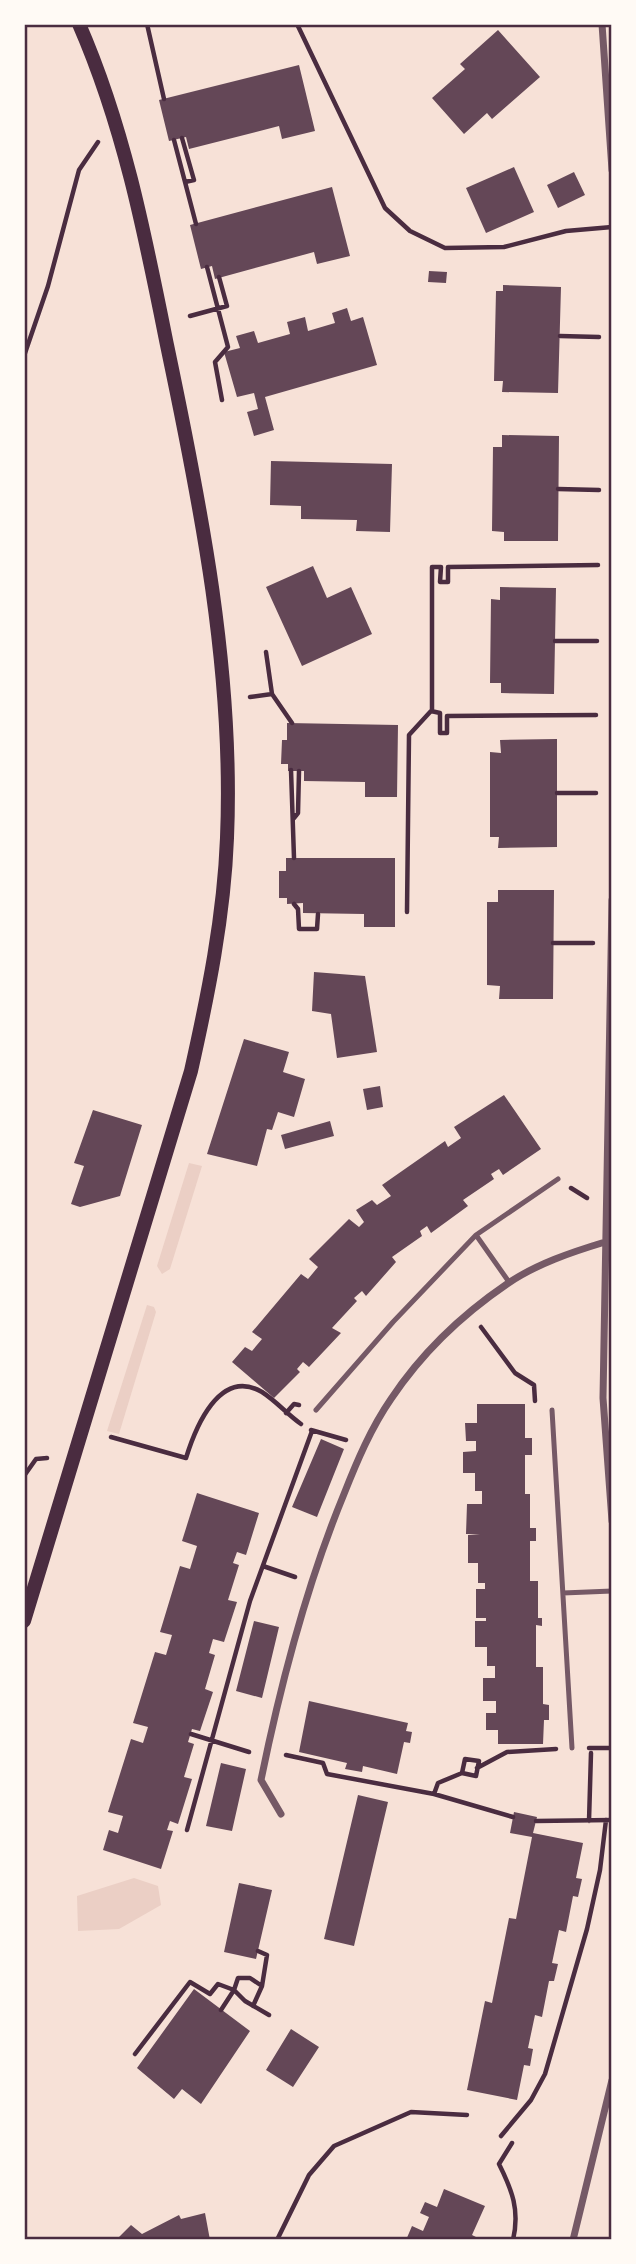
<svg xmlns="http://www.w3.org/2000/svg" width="636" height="2264" font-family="'Archivo Narrow',sans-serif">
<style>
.green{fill:#ebcfc5}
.building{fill:#644757}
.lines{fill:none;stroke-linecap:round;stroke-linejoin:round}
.path{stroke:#4a2c40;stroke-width:4.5}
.service{stroke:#755966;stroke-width:5}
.minor{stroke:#755966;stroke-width:7}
.secondary{stroke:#4a2c40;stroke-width:14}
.neatline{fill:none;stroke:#4a2c40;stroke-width:2.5}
</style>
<rect width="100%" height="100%" fill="#f7e1d7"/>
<path class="green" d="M189 1163 202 1166 170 1269 162 1274 157 1266Z
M147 1305 154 1307 156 1312 119 1434 107 1431Z
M134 1878 158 1886 161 1905 119 1929 78 1931 77 1896Z"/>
<path class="building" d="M498 30 540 77 492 119 487 113 464 134 432 98 465 69 460 64Z
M299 65 315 131 282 139 279 126 189 149 186 137 169 141 159 100Z
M514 167 534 212 486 233 466 188Z
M574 172 585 195 558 208 547 185Z
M332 187 350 256 317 264 314 252 215 279 212 266 201 269 190 225Z
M429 271 447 272 446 283 428 282Z
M503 285 561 287 558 393 502 392 503 381H494L496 291H503Z
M347 308 351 321 363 317 377 365 265 397 274 430 254 436 247 412 258 409 254 393 237 397 224 352 240 348 236 336 254 331 258 343 290 334 287 322 305 317 308 331 335 323 332 313Z
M502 435 559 436 558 541H504V532L492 531 493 447H502Z
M271 461 392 464 390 532 356 531 357 520 301 519V506L270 505Z
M313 566 327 598 351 587 372 634 302 666 266 587Z
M500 587 556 588 554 694 501 693V683H490L491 599 500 600Z
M287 723 398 725 397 797H365V782L304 781V771H288V764H281L282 740H287Z
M557 739V847L498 848 499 837H490V752L501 753 500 740Z
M286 858H395V927H364V914L303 913V903L287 904V898H279V871H286Z
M498 890H554L553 999H499L500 986 487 985V902H498Z
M314 972 365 976 377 1052 337 1058 331 1014 312 1011Z
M244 1039 289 1052 283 1072 305 1079 294 1117 278 1112 272 1130 267 1129 257 1166 207 1154Z
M380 1086 383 1107 367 1110 363 1089Z
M504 1095 541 1149 503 1175 499 1169 491 1174 494 1179 463 1200 468 1206 431 1233 427 1226 420 1231 422 1236 392 1257 396 1262 366 1296 362 1291 354 1298 357 1301 332 1328 341 1333 309 1367 303 1362 297 1369 300 1372 274 1398 232 1362 245 1347 252 1351 262 1339 252 1332 301 1274 308 1279 318 1267 309 1259 349 1219 359 1227 364 1222 356 1210 372 1200 377 1205 391 1196 382 1185 445 1141 448 1147 461 1138 454 1127Z
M93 1110 142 1125 120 1196 80 1207 71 1204 84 1166 74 1163Z
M330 1121 334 1136 285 1149 281 1135Z
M477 1404H525V1438H532V1455H525V1494H530V1528H536V1541H530V1581H538V1618H542V1626L536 1625V1667H543V1704L549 1705V1720H544L543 1744H498V1730H486V1713H496V1701H483V1678H495V1666H487V1647H475V1621H486V1618H476V1589H485V1583H478V1563H468V1535L480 1534H466L467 1504H482V1491H475V1473H463V1452L476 1451V1441H466L465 1423H477Z
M321 1439 344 1449 317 1517 292 1507Z
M197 1493 259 1513 246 1555 237 1552 233 1563 239 1565 228 1600 237 1602 224 1642 213 1639 209 1653 215 1655 205 1689 213 1692 200 1731 192 1729 188 1742 194 1744 184 1777 192 1779 178 1824 170 1821 167 1830 173 1831 161 1869 103 1850 109 1830 118 1833 123 1816 108 1812 131 1739 143 1743 148 1727 133 1723 155 1652 166 1655 172 1635 160 1632 180 1566 190 1569 197 1546 182 1541Z
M254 1621 279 1627 262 1698 236 1691Z
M309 1701 408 1723 406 1731 412 1732 410 1743 404 1742 397 1774 363 1766 362 1772 345 1769 347 1763 299 1752Z
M221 1763 246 1769 232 1831 206 1826Z
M358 1795 388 1802 354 1946 324 1939Z
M514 1812 537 1817 533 1833 583 1843 576 1878 582 1879 578 1897 573 1896 566 1932 559 1930 552 1963 558 1964 554 1981H549L542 2017 535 2015 528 2048 533 2049 530 2066 524 2065 517 2100 467 2090 485 2001 492 2003 509 1918 516 1919 532 1837 510 1833Z
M239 1883 272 1890 256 1959 224 1952Z
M194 1989 250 2031 201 2104 182 2089 174 2099 137 2068Z
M291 2029 319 2047 293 2087 266 2070Z
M444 2189 485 2206 472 2235 482 2240H406L412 2226 423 2231 429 2217 420 2213 425 2202 437 2207Z
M205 2213 210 2240H116L131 2225 142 2234 179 2215 181 2219Z"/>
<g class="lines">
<path class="path" d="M147 24 164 99
M297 24 385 208 410 231 445 248 504 247 566 231 612 227
M182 138 194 180 185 182
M174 140 196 224
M207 267 228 347 215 362 222 400
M190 316 227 306 219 277
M560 336 599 337
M24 356 48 286 79 170 98 142
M558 489 599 490
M555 641H597
M266 652 272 694
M250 697 272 694 292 723
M432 711V567H441L440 582H448V567L598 565
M291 770 294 858
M557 793H596
M294 818 298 813 299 771
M294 904 298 909 299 929H317L318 914
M407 912 409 735 431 711 440 713V733H447V716L596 715
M553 943H593
M571 1188 587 1198
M481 1327 515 1373 534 1385 535 1401
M286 1413 294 1404 299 1405
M311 1430 346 1440
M111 1437 186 1458C195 1429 219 1367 262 1392 276 1401 287 1414 301 1424
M24 1476 36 1459 47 1458
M263 1566 295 1577
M191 1734 249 1752
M589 1748H612
M286 1755 323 1763 327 1774 434 1794 513 1817
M465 1759 479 1761 476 1776 462 1773Z
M477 1768 507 1752 556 1749
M434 1794 438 1783 462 1773
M536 1821 612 1820
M589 1821 591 1753
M187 1830 250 1601 312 1431
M258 1951 267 1955 262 1986
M221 2010 234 1990 245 2001 269 2015
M135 2054 190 1982 210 1994 218 1984 234 1990 238 1978H250L262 1986 253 2006
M501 2136 531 2100 545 2074 587 1929 600 1870 606 1820
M512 2143 499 2164C512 2190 520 2210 513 2240
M277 2240 309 2175 334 2146 411 2112 467 2115"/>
<path class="service" d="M476 1235 509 1282
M316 1410 393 1322 476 1235 558 1179
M552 1410 572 1748
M563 1593 612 1591"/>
<path class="minor" d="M602 24 612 170
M612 900 603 1398 612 1521
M281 1814 261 1780C281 1682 306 1586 344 1494 357 1461 371 1428 391 1399 421 1354 463 1314 507 1284 536 1264 572 1252 605 1242
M573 2240 612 2080"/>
<path class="secondary" d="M24 1621 191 1071C208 995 224 917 227 838 234 672 201 507 167 345 145 235 124 127 79 24"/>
</g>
<rect width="636" height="2264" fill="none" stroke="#fffaf5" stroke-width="52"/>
<rect x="26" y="26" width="584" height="2212" class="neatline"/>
</svg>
